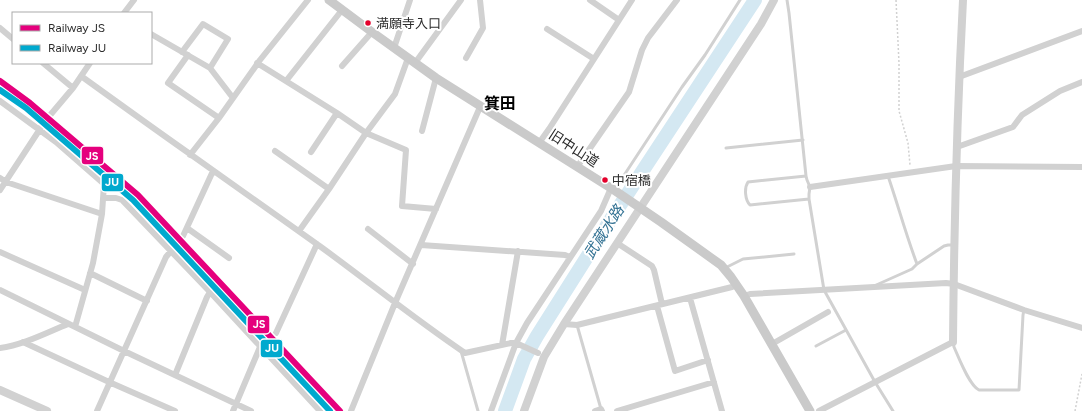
<svg xmlns="http://www.w3.org/2000/svg" width="1082" height="411" font-family="Figtree,'Noto Sans JP',sans-serif">
<style>
.lines{fill:none;stroke-linecap:round;stroke-linejoin:round}
.river{stroke:#d4e8f2;stroke-width:14}
.path{stroke:#d1d1d1;stroke-width:1.5;stroke-dasharray:2 2;stroke-linecap:butt}
.service{stroke:#d1d1d1;stroke-width:3}
.minor{stroke:#d1d1d1;stroke-width:6}
.tertiary{stroke:#d1d1d1;stroke-width:8}
.secondary{stroke:#cacaca;stroke-width:9}
.rail-1-casing{stroke:#fff;stroke-width:9}
.rail-2-casing{stroke:#fff;stroke-width:9}
.rail-1{stroke:#e5007d;stroke-width:6}
.rail-2{stroke:#00a9ce;stroke-width:6}
.bus-dot{fill:#e4002b;stroke:#fff;stroke-width:1.5}
.labels{text-anchor:middle;stroke-width:4;stroke-linejoin:round;paint-order:stroke}
.bus-label{font-size:13px;fill:#2c2c2c;stroke:#fff;text-anchor:start}
.street-label{font-size:14px;fill:#2c2c2c;stroke:#fff}
.water-label{font-size:15px;font-style:italic;fill:#347394;stroke:#fff}
.quarter-label{font-size:16px;font-weight:bold;fill:#000;stroke:#fff}
.line-badge{stroke:#fff;stroke-width:1.5}
.badge-label{font-size:11px;text-anchor:middle;font-weight:bold;fill:#fff}
</style>
<rect width="100%" height="100%" fill="#fff"/>
<g class="lines">
<path class="river" d="M505 411 524 359 537 336 611 219 755 0"/>
<path class="path" d="M896 0 899 63V111L908 143 910 165
M1075 411 1082 374"/>
<path class="service" d="M787 0 789 13 806 176 807 180 810 187 809 194V199L824 290 875 382 893 411
M726 148 803 140
M806 176 748 182C744 188 745 200 750 205L809 199
M888 176C898 205 906 235 917 264
M615 189 682 87 705 55 740 0
M725 268 743 259 794 254
M874 286 912 269 917 264 944 246 948 245H953
M577 325 601 409
M953 342 954 347C959 358 969 385 979 390H1019L1023 315 1024 310
M816 346 846 330
M461 351 478 411"/>
<path class="minor" d="M590 0 619 20
M124 13 134 0
M0 28 13 39
M547 29 594 59
M151 34 210 68 233 98
M394 48 410 0
M182 52 203 24 228 39 210 68
M188 55 168 83 219 118
M466 58 483 28 480 0
M43 63 73 88
M257 63 337 113 366 133 406 150 402 206 436 209
M415 63 461 0
M342 66 372 32
M81 76C117 102 153 128 190 154 233 185 277 216 321 247 369 282 416 320 465 353L511 343H516L538 353
M959 77 1082 31
M286 81 342 10
M0 101 56 142 104 184 102 214 93 263 75 327
M422 131 436 78
M539 143 549 129 632 0
M957 147 1013 127 1022 115 1060 91 1082 82
M275 151 329 189
M311 152 337 113
M190 155 219 118 260 60 308 0
M577 167 629 92 642 50 648 38 677 0
M0 178 6 182 102 214
M810 187 956 166 1082 167
M0 190 46 120 73 88 90 63
M103 198H116L122 200 210 292 320 411
M187 228 229 258
M368 229 413 264
M299 231 329 189 366 133 395 94 408 58
M183 236 213 171
M617 243 652 266 654 270 662 304
M421 245 565 255 570 257
M0 252 85 290
M90 273 147 301
M0 290 124 351 251 411
M744 296 750 294 946 283 954 284 1024 310 1082 328
M690 298 722 411
M657 306 675 371 708 360
M564 324 577 325 732 287 737 285
M276 333 317 244
M23 342 109 382 175 411
M772 344 828 312
M502 345 518 251
M0 348C23 345 46 333 68 324
M175 375 207 297 210 292
M97 411 166 257 171 251
M233 411 260 347
M351 411 395 303 480 107
M491 411 516 343 527 323 601 211 611 188
M595 411 601 409 602 411
M617 411 714 382
M819 411 953 342"/>
<path class="tertiary" d="M953 342C954 228 957 114 963 0
M0 390 47 411
M524 411 544 357 564 324 761 24 774 0"/>
<path class="secondary" d="M329 0 372 32 436 78 614 190 661 222 721 265 731 277 744 296 810 411"/>
<g class="rail-1-casing">
<path id="rail-1" d="M0 81 30 103 138 195 340 411"/>
</g>
<g class="rail-2-casing">
<path id="rail-2" d="M0 90 26 108 133 200 330 411"/>
</g>
<use href="#rail-1" class="rail-1"/>
<use href="#rail-2" class="rail-2"/>
</g>
<g class="bus-dot">
<circle cx="368" cy="23" r="3.5"/>
<circle cx="605" cy="180" r="3.5"/>
</g>
<g class="labels">
<g class="bus-label">
<text x="376" y="28">満願寺入口</text>
<text x="612" y="185">中宿橋</text>
</g>
<g class="street-label">
<text transform="translate(574 148) rotate(33)" y="5">旧中山道</text>
</g>
<g class="water-label">
<text transform="translate(604 232) rotate(-57)" y="5">武蔵水路</text>
</g>
<g class="quarter-label">
<text x="500" y="109">箕田</text>
</g>
</g>
<g class="line-badge">
<rect x="81" y="146" width="23" height="19" rx="4" fill="#e5007d"/>
<rect x="101" y="173" width="23" height="19" rx="4" fill="#00a9ce"/>
<rect x="247" y="315" width="23" height="19" rx="4" fill="#e5007d"/>
<rect x="260" y="339" width="23" height="19" rx="4" fill="#00a9ce"/>
</g>
<g class="badge-label">
<text x="92" y="160">JS</text>
<text x="112" y="186">JU</text>
<text x="259" y="328">JS</text>
<text x="272" y="352">JU</text>
</g>
<rect x="12" y="12" width="140" height="52" fill="#ffffff" stroke="#ababab"/>
<rect x="20" y="25" width="20" height="6" fill="#e5007d" stroke="#ababab"/>
<text x="48" y="32" font-size="12" fill="#2c2c2c">Railway JS</text>
<rect x="20" y="45" width="20" height="6" fill="#00a9ce" stroke="#ababab"/>
<text x="48" y="52" font-size="12" fill="#2c2c2c">Railway JU</text>
</svg>
